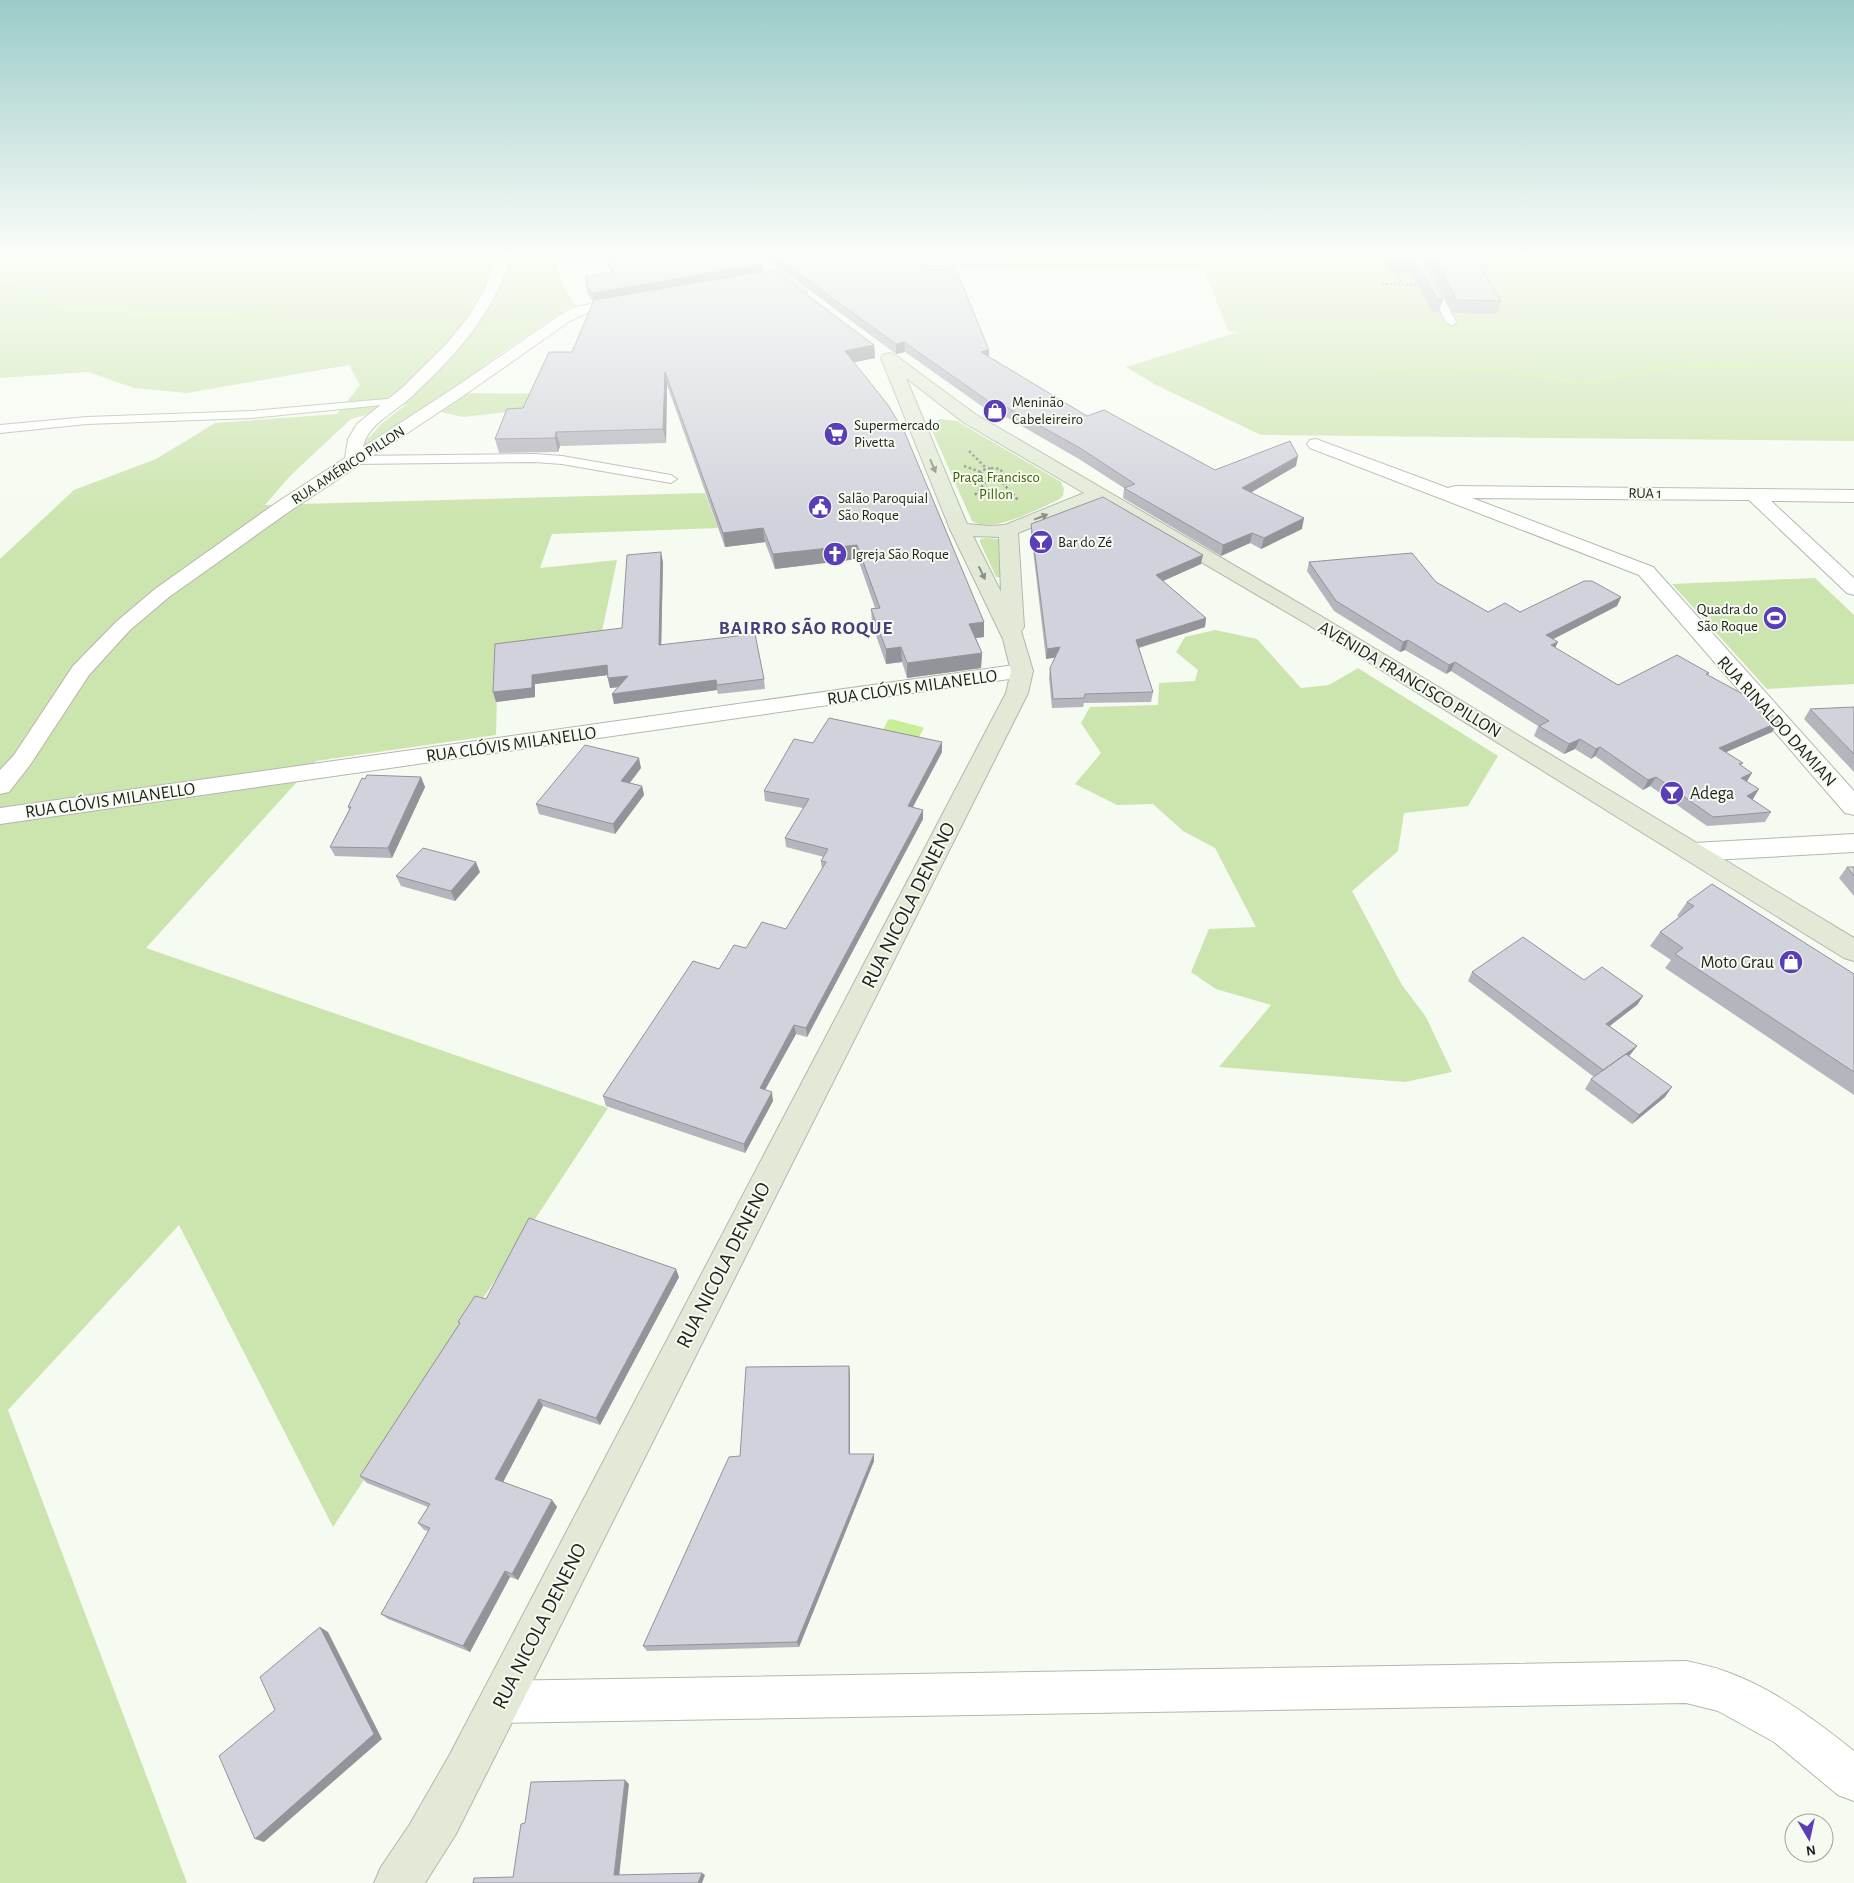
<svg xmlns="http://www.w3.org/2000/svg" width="1854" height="1883" font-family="'Alegreya Sans',sans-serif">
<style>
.green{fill:#cce4ae}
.water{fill:#c9ee99}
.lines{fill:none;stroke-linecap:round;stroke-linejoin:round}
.stream{fill:#c9ee99;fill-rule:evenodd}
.lane-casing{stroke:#b3b7ae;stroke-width:2}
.street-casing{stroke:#b3b7ae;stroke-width:2}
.secondary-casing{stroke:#b3b7ae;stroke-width:2}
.path-far1{stroke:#8e918a;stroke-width:2;stroke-dasharray:2 2;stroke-linecap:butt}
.path{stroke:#8e918a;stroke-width:2.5;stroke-dasharray:2.5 2.5;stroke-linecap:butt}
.lane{fill:#fff;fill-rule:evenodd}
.street{fill:#fff;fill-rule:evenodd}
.secondary{fill:#e2ead7;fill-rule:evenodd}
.path-bridge{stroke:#8e918a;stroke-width:2;stroke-dasharray:2 2;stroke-linecap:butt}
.wall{fill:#b5b5bd}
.shaded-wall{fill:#93939a}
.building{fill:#d2d2dc;stroke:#93939a}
.oneway{fill:#8a9083}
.labels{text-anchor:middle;stroke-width:4;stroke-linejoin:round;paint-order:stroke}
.far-poi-label{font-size:15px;fill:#1f211d;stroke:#f6fbf1;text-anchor:start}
.far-street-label{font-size:15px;fill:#1f211d;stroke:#f6fbf1}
.far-park-label{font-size:15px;fill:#415f00;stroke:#f6fbf1}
.street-label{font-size:18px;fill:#1f211d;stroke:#f6fbf1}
.poi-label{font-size:18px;fill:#1f211d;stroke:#f6fbf1;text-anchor:start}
.far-district-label{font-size:19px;font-weight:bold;letter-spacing:1px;fill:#463d7a;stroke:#f6fbf1}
.near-street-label{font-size:21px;fill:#1f211d;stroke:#f6fbf1}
</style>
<rect width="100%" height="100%" fill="#f6fbf1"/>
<path class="green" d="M0 256H492V259L504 256H556L562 284 576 306 570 307 497 356 449 393 574 394 578 404 463 417 424 408 366 445 363 444 381 424 407 404 351 419 290 476 265 505 705 493 718 528 552 534 540 568 617 560 600 641 498 654 496 735 316 761 146 948 608 1108 333 1527 179 1225 8 1410 187 1883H0V559L74 490 156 459 215 423 337 414 360 385 349 365 187 393 134 388 88 372 0 378Z
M771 256H1854V441L1261 435 1156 385 1126 367 1238 332 1228 331 1204 269 786 267Z
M940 419 957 421 1061 482 1064 489 1063 496 1058 500C1037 509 993 534 972 521L930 426 933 422Z
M985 538 999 539 1001 578 996 577 980 542V539Z
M1815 578 1854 615V684L1767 689 1672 584Z
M1215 630 1257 639 1301 688 1329 685 1358 668 1498 756 1468 806 1404 813 1398 851 1352 891 1402 985 1426 1017 1452 1072 1405 1082 1219 1067 1271 1005 1216 989 1191 972 1209 929 1256 927 1215 848 1183 831 1153 804 1117 805 1075 784 1101 753 1081 723 1090 707 1158 705 1159 683 1195 681 1198 670 1176 652 1185 637Z"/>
<path class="water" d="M891 719 922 727 924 728 919 737 883 730 888 720Z"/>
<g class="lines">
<path class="stream" d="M124 256H135L28 281 0 283V279L28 277Z
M0 288 69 306 145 311 222 312 293 322 290 324 222 316 145 315 69 310 0 292Z
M1698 363 1854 364V368H1672L1595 383 1576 384 1504 372 1442 374 1381 373 1378 371 1381 369 1442 370 1504 368 1576 380 1595 379 1672 364Z"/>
<g class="lane-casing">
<path id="lane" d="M1412 256H1422L1456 322 1455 324 1451 325 1446 322Z
M398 398 402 399 404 401 402 403 252 418 87 424 0 433V425L87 417 252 411Z
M535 454 562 456 671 475 677 479 671 483 562 464 535 462 354 464 348 460 354 456Z"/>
</g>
<g class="street-casing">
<path id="street" d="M496 256H510C495 314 453 358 410 398 394 413 368 424 363 447L451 390 560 315 575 307 629 297 634 298 636 301 634 304 584 314 570 321 463 396 290 511 169 597 130 630 89 675 30 765 9 792 0 794V770L14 755 73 666 116 622 155 589 276 503 345 458 348 439 357 424 403 387 448 342 469 316 485 289Z
M1316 439 1448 488 1455 486 1854 490V502L1771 501 1854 578V595L1847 593 1749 500 1472 498 1653 567 1854 791V815L1845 813 1639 575 1310 448 1307 444 1310 440Z
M1022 664 1030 666 1033 671 1030 676 0 824V808Z
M1854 834V852L1693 861 1684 858 1680 852 1684 846 1693 843Z
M1686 1661C1700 1664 1714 1667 1727 1672 1774 1689 1815 1720 1854 1751V1801L1838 1795 1774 1742 1718 1711 1686 1703 500 1723 485 1717 479 1702 485 1687 500 1681Z"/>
</g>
<g class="secondary-casing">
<path id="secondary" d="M744 256H760L807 292 805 295H795Z
M889 353 895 355 975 414 1321 616 1854 938V961L1844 958 1307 624 1097 501 1018 533 1024 627 1021 631 1033 671 1028 693 456 1834 425 1883H374L381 1867 410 1824 449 1756 1006 693 1011 671 1003 639 950 529 881 358 883 355ZM906 378 963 422 1084 493 1005 525 989 526 967 524ZM973 536 999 537 1001 592Z"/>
</g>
<path class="path-far1" d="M1398 277 1402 284"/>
<path class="path" d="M969 451 986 468
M964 466 981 472
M991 468 1000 469 1005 475 993 480 981 476 980 474 983 470Z
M999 479 1018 500
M975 495 988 479"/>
<use href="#lane" class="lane"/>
<use href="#street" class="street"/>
<use href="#secondary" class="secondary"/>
<path class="path-bridge" d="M1382 284 1420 285"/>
</g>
<path class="wall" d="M604 256H752L762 264 763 272 874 345 875 358 854 362 984 622V637L976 638 982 653 981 668 907 678 902 662 886 664 872 624 871 609 875 608 858 559 775 569 765 542 725 547 667 385 666 443 560 446 558 452 499 453 495 439 523 408 572 352 593 302 587 293 585 276 611 272Z
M763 256H892L893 259 928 270 989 350V357L1087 416 1215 470 1296 466 1251 492 1302 529 1261 549 1250 543 1221 556 1123 498 1124 488 1079 459 999 413 993 414 905 352 896 354Z
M1383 256H1421L1443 300 1439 312H1433L1411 274H1391Z
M1424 256H1474L1501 301 1497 314 1453 313Z
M1031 524 1201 564 1163 581 1206 618 1205 627 1139 648 1153 692 1151 702 1084 703 1083 707 1052 708 1049 678 1050 668 1055 657 1046 659 1031 533Z
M663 562 661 645 764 679 765 689 718 694 717 690 614 704 612 694 618 687 610 688 607 675 535 684V697L496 702 622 628Z
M1309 562 1436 582 1488 612H1520L1621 597 1617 606 1553 639 1555 648 1618 685 1709 673 1708 675 1779 722 1772 732 1726 752 1743 763 1741 765 1747 781 1752 799 1771 812 1765 822 1707 826 1650 786 1643 790 1595 756 1591 759 1575 749 1564 754 1534 736 1538 726 1451 671 1446 674 1405 650 1400 652 1334 611 1307 571Z
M1854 707V772L1804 719 1810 709Z
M813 743 942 752 913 807 923 819 807 1037 796 1034 765 1090 773 1101 745 1153 606 1106 603 1096 719 969 746 948 786 929 822 869 821 861 824 857 786 847 785 838 803 808 765 801 764 791Z
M641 768 630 783 642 786 644 795 615 834 539 814 536 804Z
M421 777 425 787 392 858 335 856 330 847 349 810 348 807Z
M1847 867H1854V896L1839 878Z
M480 872 455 901 401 886 396 876Z
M1687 902 1854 974V1095L1665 968 1671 960 1650 946 1660 932 1679 917 1677 916Z
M1472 972 1584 980 1643 996 1637 1005 1610 1026 1637 1046 1629 1056 1665 1097 1632 1124 1585 1089 1591 1079 1594 1077 1468 981Z
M679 1277 600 1425 543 1406 503 1482 552 1500 557 1507 518 1580 510 1577 470 1652 388 1619 381 1614 428 1531 424 1530 418 1523 428 1507 367 1483 360 1476 459 1324 458 1322 486 1299Z
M849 1366 850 1374V1454L874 1461 799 1647 647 1651 643 1646 740 1456Z"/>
<path class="shaded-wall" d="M762 264 763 273 594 302 592 293Z
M904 342 905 352 896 354V344Z
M874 345 875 358 846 364 845 351Z
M989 350V359L981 352Z
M665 372 667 385 666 443 663 429Z
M999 403V413L993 414 994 405Z
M556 432 560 446 558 452 555 438Z
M1298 456 1296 466 1240 499 1242 488Z
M1304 518 1302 529 1261 549 1264 538Z
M763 528 765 542 725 547 723 533Z
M1252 533 1250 543 1221 556 1223 545Z
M857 545 858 559 775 569 773 554Z
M661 552 663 562 661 655 659 645Z
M1203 555 1201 564 1154 585 1156 575Z
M1621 597 1617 606 1542 645 1546 635Z
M1206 618 1205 627 1134 649 1136 640Z
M984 622V637L969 639V624Z
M1408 640 1405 650 1400 652 1403 642Z
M1558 642 1553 652 1551 645Z
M901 647 902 662 886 664V649Z
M1060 647 1059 657 1046 659 1047 649Z
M982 653 981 668 907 678V663Z
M1455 662 1451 671 1446 674 1449 665Z
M607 665 609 675 535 684V697L496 702 493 692 532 675Z
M628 676 630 686 610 688 608 678Z
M716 680 717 690 614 704 612 694Z
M1779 722 1772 732 1713 758 1719 748Z
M1580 739 1575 749 1564 754 1569 744Z
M942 742V752L908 816V806Z
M1600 747 1595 756 1591 759 1596 749Z
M639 758 641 768 624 790 621 781Z
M1752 773 1746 783 1741 778Z
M421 777 425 787 392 858 388 848Z
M1656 777 1650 786 1643 790 1648 780Z
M642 786 644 795 615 834 613 824Z
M1759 789 1753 799 1741 806 1747 796Z
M923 810V819L807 1037 806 1028Z
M476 862 480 872 455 901 451 891Z
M1643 996 1637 1005 1600 1033 1606 1024Z
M794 1025 796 1034 761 1097 760 1088Z
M1637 1046 1630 1055 1597 1080 1603 1070Z
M1672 1087 1665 1097 1632 1124 1639 1115Z
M772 1092 773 1101 745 1153 744 1144Z
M676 1269 679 1277 600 1425 596 1418Z
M849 1366 850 1374V1461L849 1454Z
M539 1399 543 1406 501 1486 495 1479Z
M874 1454V1461L799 1647 797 1642Z
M552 1500 557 1507 518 1580 512 1574Z
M505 1571 510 1577 470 1652 463 1646Z
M320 1627 328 1632 382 1739 264 1842 255 1839Z
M625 1780 629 1784 619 1878 614 1875Z
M702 1873 705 1875 702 1883H698Z"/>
<path class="building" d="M606 256H752L762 264 592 293 586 283H590L585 276 613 272Z
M774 256H892L893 259 928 260V270L956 269 989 350 981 352 1087 416 1104 410 1215 470 1290 441 1298 456 1242 488 1304 518 1264 538 1252 533 1223 545 1124 488 1135 484 1080 448 999 403 994 405 904 342 896 344Z
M1392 256H1421L1443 300 1437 299 1415 262 1394 261Z
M1434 256H1474L1501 301 1457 300Z
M774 270 874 345 845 351 888 405 905 433 984 622 969 624 982 653 907 663 901 647 886 649 871 609 880 608 857 545 773 554 763 528 723 533 665 372 663 429 556 432 555 438 495 439 507 409 523 408 549 352H572L594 300Z
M1103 497 1203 555 1156 575 1206 618 1136 640 1153 692 1085 694 1084 698 1053 699 1050 668 1060 647 1047 649 1031 524Z
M661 552 659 645 755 634 764 679 717 685 716 680 612 694 628 676 608 678 607 665 532 675V688L493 692 495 644 622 628 627 555Z
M1412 553 1436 582 1488 612 1505 603 1520 612 1584 581H1592L1621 597 1546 635 1558 642 1551 645 1618 685 1677 655 1709 673 1706 674 1765 706 1779 722 1719 748 1743 763 1739 764 1752 773 1741 778 1759 789 1747 796 1771 812 1713 817 1656 777 1648 780 1600 747 1596 749 1580 739 1569 744 1539 726 1549 721 1455 662 1449 665 1408 640 1403 642 1336 601 1309 562Z
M1854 707V754L1810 709Z
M829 718 942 742 908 806 923 810 806 1028 794 1025 760 1088 772 1092 744 1144 603 1096 693 961 719 969 734 945 746 948 762 922 786 929 826 862 821 861 828 849 785 838 809 799 764 791 794 739 813 743Z
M585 745 639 758 621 781 642 786 613 824 536 804Z
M367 775 421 777 388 848 330 847 351 807H348L362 778 365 779Z
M423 848 476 862 451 891 396 876Z
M1847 867H1854V876Z
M1712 884 1854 974V1072L1675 954 1683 948 1660 932 1694 906 1687 902Z
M1523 937 1584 980 1602 967 1643 996 1606 1024 1637 1046 1603 1070 1472 972Z
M1626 1054 1672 1087 1639 1115 1591 1079Z
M529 1218 676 1269 596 1418 539 1399 495 1479 552 1500 512 1574 505 1571 463 1646 381 1614 430 1528 418 1523 430 1504 360 1476 460 1323 458 1322 475 1296 486 1299Z
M849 1366V1454H874L797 1642 643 1646 729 1457 740 1456 746 1367Z
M320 1627 374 1734 255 1839 219 1756 275 1710 260 1677Z
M625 1780 614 1875 702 1873 698 1883H473L474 1878 513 1877 521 1824 525 1823 531 1782Z"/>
<defs><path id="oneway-solid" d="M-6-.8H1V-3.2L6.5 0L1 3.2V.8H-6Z" transform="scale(1.25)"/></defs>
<g class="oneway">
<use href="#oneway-solid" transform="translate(933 466) rotate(67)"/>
<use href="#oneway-solid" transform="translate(1041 517) rotate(-21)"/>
<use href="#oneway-solid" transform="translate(982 573) rotate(64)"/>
</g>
<linearGradient id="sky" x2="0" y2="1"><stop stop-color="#9bcbc8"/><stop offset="0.49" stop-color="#fbfdf9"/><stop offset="1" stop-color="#fbfdf9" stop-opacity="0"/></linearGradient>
<rect width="1854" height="520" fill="url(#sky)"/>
<defs>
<g id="shop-disc" transform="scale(1.25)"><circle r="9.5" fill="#5a3eb7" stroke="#f6fbf1"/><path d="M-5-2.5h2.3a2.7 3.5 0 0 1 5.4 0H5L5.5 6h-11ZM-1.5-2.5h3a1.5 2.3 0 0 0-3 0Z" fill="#fff"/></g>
<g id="supermarket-disc" transform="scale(1.25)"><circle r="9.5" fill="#5a3eb7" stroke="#f6fbf1"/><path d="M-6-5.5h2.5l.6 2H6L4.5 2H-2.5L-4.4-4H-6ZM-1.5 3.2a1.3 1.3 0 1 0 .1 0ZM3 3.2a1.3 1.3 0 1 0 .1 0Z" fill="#fff"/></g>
<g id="civic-disc" transform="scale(1.25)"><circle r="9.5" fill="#5a3eb7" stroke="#f6fbf1"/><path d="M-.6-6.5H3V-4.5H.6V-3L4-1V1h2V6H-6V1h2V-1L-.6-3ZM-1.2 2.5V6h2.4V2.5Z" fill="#fff"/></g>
<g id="bar-disc" transform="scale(1.25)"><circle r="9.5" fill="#5a3eb7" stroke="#f6fbf1"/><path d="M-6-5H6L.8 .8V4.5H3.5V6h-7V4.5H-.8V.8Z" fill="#fff"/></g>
<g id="church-disc" transform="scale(1.25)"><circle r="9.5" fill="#5a3eb7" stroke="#f6fbf1"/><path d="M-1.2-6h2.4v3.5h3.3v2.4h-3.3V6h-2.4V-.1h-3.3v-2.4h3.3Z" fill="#fff"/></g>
<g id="stadium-disc" transform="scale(1.25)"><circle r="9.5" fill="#5a3eb7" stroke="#f6fbf1"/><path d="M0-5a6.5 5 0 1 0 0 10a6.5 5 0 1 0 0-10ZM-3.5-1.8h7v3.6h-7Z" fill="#fff"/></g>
</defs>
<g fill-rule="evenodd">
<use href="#shop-disc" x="995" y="411"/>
<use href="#supermarket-disc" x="836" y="434"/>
<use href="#civic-disc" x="820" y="507"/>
<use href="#bar-disc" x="1041" y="542"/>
<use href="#church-disc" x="835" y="554"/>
<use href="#stadium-disc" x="1775" y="618"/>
<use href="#bar-disc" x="1672" y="793"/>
<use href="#shop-disc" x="1791" y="962"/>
</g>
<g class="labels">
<g class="far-poi-label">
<text x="1012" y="407">Meninão<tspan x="1012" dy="17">Cabeleireiro</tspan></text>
<text x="854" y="430">Supermercado<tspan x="854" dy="17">Pivetta</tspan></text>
<text x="838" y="503">Salão Paroquial<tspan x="838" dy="17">São Roque</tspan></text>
<text x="1058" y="547">Bar do Zé</text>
<text x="852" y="559">Igreja São Roque</text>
<text x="1758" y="614" text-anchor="end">Quadra do<tspan x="1758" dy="17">São Roque</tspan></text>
</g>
<g class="far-street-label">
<text transform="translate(348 465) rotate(-33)" y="5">RUA AMÉRICO PILLON</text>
<text transform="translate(1645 493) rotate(1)" y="5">RUA 1</text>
</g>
<g class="far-park-label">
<text x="996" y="482">Praça Francisco<tspan x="996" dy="17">Pillon</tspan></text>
</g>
<g class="street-label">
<text transform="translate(1410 679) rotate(31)" y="6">AVENIDA FRANCISCO PILLON</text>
<text transform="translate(912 687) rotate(-8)" y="6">RUA CLÓVIS MILANELLO</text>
<text transform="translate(1777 721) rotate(48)" y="6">RUA RINALDO DAMIAN</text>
<text transform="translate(511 744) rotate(-8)" y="6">RUA CLÓVIS MILANELLO</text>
<text transform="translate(110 800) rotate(-8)" y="6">RUA CLÓVIS MILANELLO</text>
</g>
<g class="poi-label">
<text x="1690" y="799">Adega</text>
<text x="1774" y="968" text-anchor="end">Moto Grau</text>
</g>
<g class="far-district-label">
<text x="806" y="634">BAIRRO SÃO ROQUE</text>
</g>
<g class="near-street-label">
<text transform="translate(908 905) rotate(-63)" y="7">RUA NICOLA DENENO</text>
<text transform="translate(723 1265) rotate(-63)" y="7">RUA NICOLA DENENO</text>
<text transform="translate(539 1626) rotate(-63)" y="7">RUA NICOLA DENENO</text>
</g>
</g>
<g transform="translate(1809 1838) rotate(171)"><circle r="24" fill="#f6fbf1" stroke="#a0a49c"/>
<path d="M0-4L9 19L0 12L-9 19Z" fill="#5a3eb7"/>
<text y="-8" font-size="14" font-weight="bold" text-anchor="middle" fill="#1f211d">N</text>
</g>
</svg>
